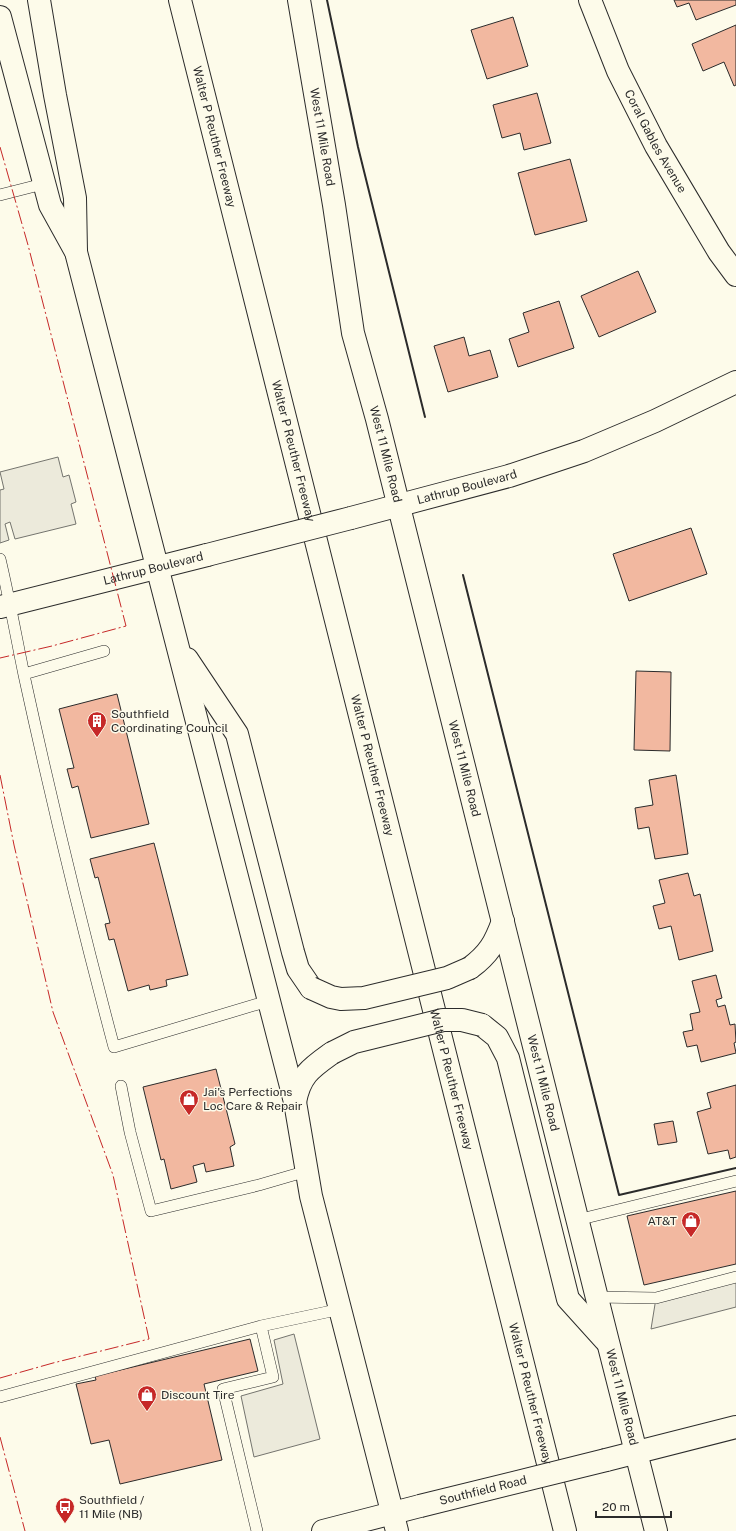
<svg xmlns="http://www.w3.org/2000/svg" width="736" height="1531" font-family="'Public Sans',sans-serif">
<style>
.parking{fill:#eceadb;stroke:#74746e}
.building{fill:#f2b8a0;stroke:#2b2b2b}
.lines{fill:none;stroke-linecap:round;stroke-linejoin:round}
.lane-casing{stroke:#2b2b2b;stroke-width:12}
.street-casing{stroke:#2b2b2b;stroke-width:24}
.secondary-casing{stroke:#2b2b2b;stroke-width:24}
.highway-casing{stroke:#2b2b2b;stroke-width:24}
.lane{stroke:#fdfbea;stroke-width:11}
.street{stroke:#fdfbea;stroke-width:22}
.secondary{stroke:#fdfbea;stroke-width:22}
.highway{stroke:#fdfbea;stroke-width:22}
.street-bridge-casing{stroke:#2b2b2b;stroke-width:24;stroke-linecap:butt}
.secondary-bridge-casing{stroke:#2b2b2b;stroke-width:24;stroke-linecap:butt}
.street-bridge{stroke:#fdfbea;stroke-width:22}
.secondary-bridge{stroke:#fdfbea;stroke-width:22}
.wall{stroke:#2b2b2b;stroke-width:2}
.power{stroke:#c62828;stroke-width:1;stroke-dasharray:14 3 2 3;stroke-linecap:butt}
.labels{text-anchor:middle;stroke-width:3;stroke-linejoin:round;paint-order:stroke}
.street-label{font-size:12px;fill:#2b2b2b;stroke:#fdfbea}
.poi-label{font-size:12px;fill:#2b2b2b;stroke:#fdfbea;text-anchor:start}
</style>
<rect width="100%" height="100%" fill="#fdfbea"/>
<path class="parking" d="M58 457 63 477 69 475 76 502 71 504 76 524 15 539 10 522 5 524 9 540 0 543V490L4 489 0 472Z
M736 1277V1307L651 1329 656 1298Z
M294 1334 320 1439 254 1457 241 1396 283 1384 274 1340Z"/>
<path class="building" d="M674 0H736V5L696 20 689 3 677 7Z
M513 17 528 66 487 79 471 30Z
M736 25V85L734 86 724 62 703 71 692 44Z
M537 93 551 143 524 150 520 133 502 138 493 105Z
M570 159 587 221 535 235 518 173Z
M638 271 656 312 599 337 581 296Z
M559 301 574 348 518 367 509 339 529 332 523 313Z
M464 337 469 356 490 350 498 377 448 392 434 346Z
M691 528 707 574 629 601 613 554Z
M636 671 671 672 670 751 634 750Z
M117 694 149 824 91 838 78 786 72 788 67 769 74 768 59 709Z
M676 775 688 854 655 859 649 827 638 829 635 808 653 805 649 780Z
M154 843 188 975 166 980 167 986 150 990 149 985 128 991 114 939 109 940 105 924 110 923 98 877 95 878 90 859Z
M688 873 694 896 700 894 713 951 679 960 671 926 659 929 653 906 665 903 659 880Z
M716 975 722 998 716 1000 718 1007 725 1005 730 1025 735 1024 736 1042 734 1043 736 1053 701 1062 697 1045 687 1047 683 1032 693 1030 690 1014 700 1012 692 981Z
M216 1069 235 1144 230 1147 234 1166 206 1172 204 1163 193 1166 197 1182 171 1189 164 1159 161 1160 143 1087Z
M736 1085V1157L730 1159 728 1150 708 1154 697 1112 711 1108 707 1093Z
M673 1121 677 1142 658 1145 654 1124Z
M736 1191V1264L644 1285 627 1216Z
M250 1339 258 1371 204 1384 222 1460 120 1484 109 1440 91 1444 76 1384 96 1380 95 1376Z"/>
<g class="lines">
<g class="lane-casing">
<path id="lane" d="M0 195 43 184
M0 559C9 597 16 636 24 675 51 799 81 923 114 1047L268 1001
M24 674 104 651
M121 1086 130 1132 151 1211 259 1185 307 1171
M577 1220 736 1181
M596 1297 656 1298 736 1277
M261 1326 341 1309
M0 1397 261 1326 273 1377 223 1389 257 1531"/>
</g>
<g class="street-casing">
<g id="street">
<path id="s1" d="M590 0 618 71 656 146 719 252 736 275"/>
<path id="s2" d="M351 518 509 476 584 451 655 421 736 382"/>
<path id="s3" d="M0 607 207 555"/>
</g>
</g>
<g class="secondary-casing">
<g id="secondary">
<path id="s4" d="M299 0 334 205 353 333 377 419 608 1342 656 1531"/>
<path d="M0 17 50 205 76 252 295 1102 311 1196 397 1531"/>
<path d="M187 659 237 734 293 952 298 969 311 988"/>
<path d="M470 968C489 954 495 943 503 921"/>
<path d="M482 1025 497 1037 508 1058 568 1299 605 1340"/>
<path d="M295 1102C300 1075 311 1068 332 1053"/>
<path d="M606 1460 736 1427"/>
<path d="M323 1531 420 1506"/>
</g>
</g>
<g class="highway-casing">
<g id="highway">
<path d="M39 0 55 95 75 198 76 252"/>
<path id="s5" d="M180 0 565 1531"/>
</g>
</g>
<use href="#lane" class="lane"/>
<use href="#street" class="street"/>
<use href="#secondary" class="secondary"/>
<use href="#highway" class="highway"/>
<g class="street-bridge-casing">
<path id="street-bridge" d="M207 555 351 518"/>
</g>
<g class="secondary-bridge-casing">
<g id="secondary-bridge">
<path d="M311 988 331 997 341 999 364 998 447 978 470 968"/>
<path d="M332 1053 354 1042 443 1020H462L482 1025"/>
<path id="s6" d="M420 1506 606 1460"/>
</g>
</g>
<use href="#street-bridge" class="street-bridge"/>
<use href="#secondary-bridge" class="secondary-bridge"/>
<path class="wall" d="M327 0 358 147 425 417
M463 575 619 1195 736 1168"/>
<path class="power" d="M0 147 28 245 126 626 52 646 0 658
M0 775 14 845 53 1012 113 1175 149 1339 53 1363 0 1378
M0 1437 25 1531"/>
</g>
<defs>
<g id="building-pin" transform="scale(1)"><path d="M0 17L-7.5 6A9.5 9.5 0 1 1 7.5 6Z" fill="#c62828" stroke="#fdfbea"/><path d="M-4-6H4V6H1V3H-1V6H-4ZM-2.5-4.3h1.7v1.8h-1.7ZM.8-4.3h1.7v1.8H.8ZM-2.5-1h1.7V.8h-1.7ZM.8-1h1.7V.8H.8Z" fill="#fff"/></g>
<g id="shop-pin" transform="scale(1)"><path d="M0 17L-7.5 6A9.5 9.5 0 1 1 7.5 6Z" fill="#c62828" stroke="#fdfbea"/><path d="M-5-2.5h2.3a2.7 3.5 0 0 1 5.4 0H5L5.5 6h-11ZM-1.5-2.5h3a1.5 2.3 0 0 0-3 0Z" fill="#fff"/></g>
<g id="bus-pin" transform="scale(1)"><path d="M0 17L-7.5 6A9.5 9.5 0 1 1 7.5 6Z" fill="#c62828" stroke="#fdfbea"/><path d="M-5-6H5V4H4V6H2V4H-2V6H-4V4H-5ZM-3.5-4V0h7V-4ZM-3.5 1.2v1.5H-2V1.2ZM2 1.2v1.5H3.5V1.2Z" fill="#fff"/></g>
</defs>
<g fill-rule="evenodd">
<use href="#building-pin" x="97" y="721"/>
<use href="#shop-pin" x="189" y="1099"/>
<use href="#shop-pin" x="691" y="1221"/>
<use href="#shop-pin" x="147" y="1395"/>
<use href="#bus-pin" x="65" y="1507"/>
</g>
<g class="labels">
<g class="street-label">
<text dy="4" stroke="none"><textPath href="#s5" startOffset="141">Walter P Reuther Freeway</textPath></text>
<text dy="4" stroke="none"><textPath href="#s4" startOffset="139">West 11 Mile Road</textPath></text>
<text dy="4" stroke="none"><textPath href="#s1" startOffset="156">Coral Gables Avenue</textPath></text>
<text dy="4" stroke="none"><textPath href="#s5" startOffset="465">Walter P Reuther Freeway</textPath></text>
<text dy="4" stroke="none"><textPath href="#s4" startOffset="463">West 11 Mile Road</textPath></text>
<text dy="4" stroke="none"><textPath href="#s2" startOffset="120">Lathrup Boulevard</textPath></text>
<text dy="4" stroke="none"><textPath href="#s3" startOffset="158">Lathrup Boulevard</textPath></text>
<text dy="4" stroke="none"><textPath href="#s5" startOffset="789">Walter P Reuther Freeway</textPath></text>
<text dy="4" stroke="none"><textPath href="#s4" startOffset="787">West 11 Mile Road</textPath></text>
<text dy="4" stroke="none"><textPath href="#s5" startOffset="1113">Walter P Reuther Freeway</textPath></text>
<text dy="4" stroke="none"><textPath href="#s4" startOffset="1111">West 11 Mile Road</textPath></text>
<text dy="4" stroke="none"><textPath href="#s5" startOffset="1437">Walter P Reuther Freeway</textPath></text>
<text dy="4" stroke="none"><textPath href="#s4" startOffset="1435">West 11 Mile Road</textPath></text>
<text dy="4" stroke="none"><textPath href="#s6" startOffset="65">Southfield Road</textPath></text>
</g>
<g class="poi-label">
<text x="111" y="718">Southfield<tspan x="111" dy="14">Coordinating Council</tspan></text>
<text x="203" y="1096">Jai's Perfections<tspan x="203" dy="14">Loc Care &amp; Repair</tspan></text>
<text x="677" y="1225" text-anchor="end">AT&amp;T</text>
<text x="161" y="1399">Discount Tire</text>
<text x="79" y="1504">Southfield /<tspan x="79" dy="14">11 Mile (NB)</tspan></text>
</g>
</g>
<path d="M596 1511v6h75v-6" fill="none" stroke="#2b2b2b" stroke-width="2"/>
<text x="602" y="1511" font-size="12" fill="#2b2b2b" stroke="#fdfbea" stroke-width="3" paint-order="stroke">20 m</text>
</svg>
